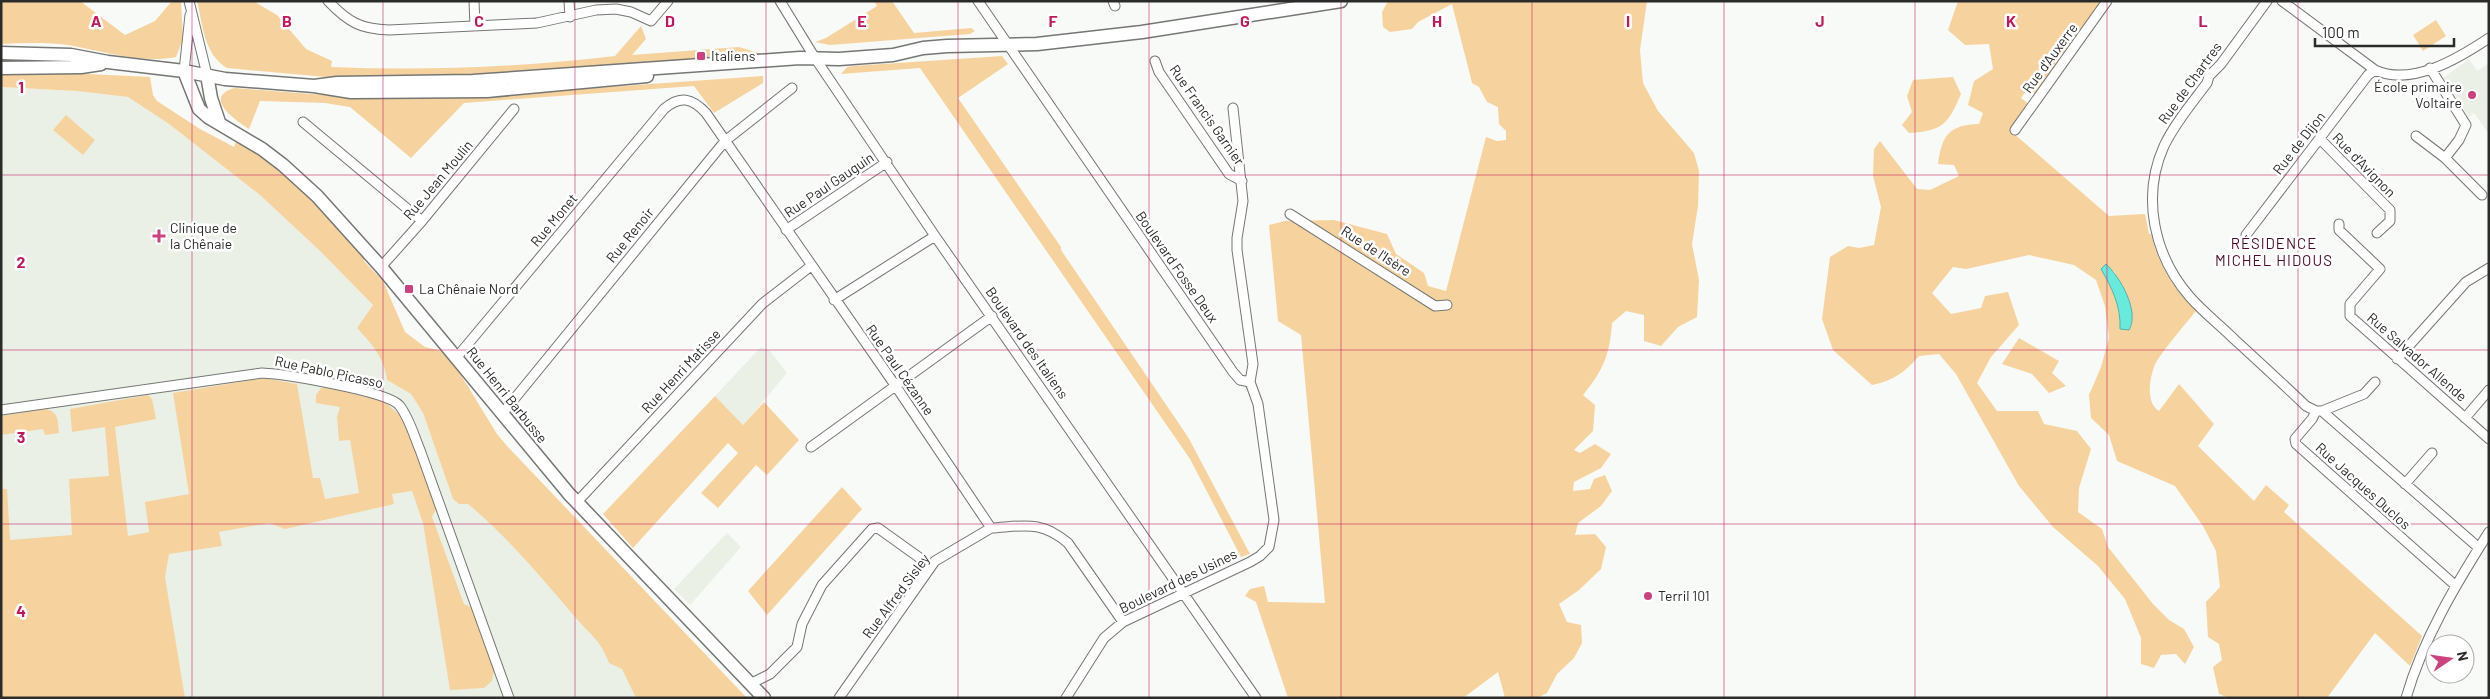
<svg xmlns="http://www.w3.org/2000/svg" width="2490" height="699" font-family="Barlow,sans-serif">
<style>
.built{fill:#eaf0e6}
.green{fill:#f6d39e;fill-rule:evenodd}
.water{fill:#68eadd;stroke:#56b1a7}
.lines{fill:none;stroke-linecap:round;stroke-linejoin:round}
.street-casing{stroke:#747773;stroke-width:11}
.secondary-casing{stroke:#747773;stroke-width:15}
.street{stroke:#fff;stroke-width:9}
.secondary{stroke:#fff;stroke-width:12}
.grid{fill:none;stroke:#c2185b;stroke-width:1;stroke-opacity:0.55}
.poi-dot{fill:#cb427e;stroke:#fff;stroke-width:2}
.labels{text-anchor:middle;stroke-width:5;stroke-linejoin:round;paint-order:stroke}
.poi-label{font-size:14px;fill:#2b2c2a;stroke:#fff;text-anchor:start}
.street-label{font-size:14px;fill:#2b2c2a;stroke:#fff}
.neighbourhood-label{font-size:15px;letter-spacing:1px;fill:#4d0c2b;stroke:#fff}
.grid-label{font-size:16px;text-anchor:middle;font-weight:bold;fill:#c2185b;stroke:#fff;stroke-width:5;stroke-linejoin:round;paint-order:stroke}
</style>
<rect width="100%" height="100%" fill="#f7faf6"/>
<path class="built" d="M2469 59 2477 71 2489 63V134L2474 113 2469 117 2443 78Z
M1 87 77 91 128 97 169 124 260 195 320 251 373 305 358 328 376 348 385 368 387 380 411 394 423 413 451 493 468 486 651 698H1Z
M761 347 770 351 787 373 743 425 715 396Z
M727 533 741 547 690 605 674 589Z"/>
<path class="green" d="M1 1H80L125 35 155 21 172 1H181L183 39 176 57C141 64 102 51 68 45 46 42 23 43 1 44Z
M197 1H253L277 15 306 49 332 61 331 67C426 71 521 67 615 56L641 26 646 39 632 55 739 47 762 54 507 74 409 77 337 78 227 68C204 54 203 26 197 1Z
M874 1H892L914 33 971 28 975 31 970 34 830 45 815 42 826 38 877 6Z
M1388 1H1647L1640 50 1643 83 1658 111 1694 153 1699 171 1698 206 1692 244 1699 280 1697 317 1678 327 1661 346 1644 341V315L1626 311 1612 323C1610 354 1603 371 1583 395L1595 405 1593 431 1574 450 1580 453 1595 444 1611 454 1601 468 1574 482 1573 491 1590 489 1594 479 1605 475 1612 491 1601 506 1578 523 1575 535 1595 534 1606 547 1601 569 1579 590 1559 604 1567 622 1581 625 1582 643 1574 658 1557 674 1547 693 1537 698H1505L1498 672 1463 698H1288L1256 602 1245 596 1250 589 1264 586 1268 602 1325 603 1301 335 1278 321 1269 225 1285 221 1334 220 1387 234 1396 254 1424 273 1428 286 1446 291 1486 137 1497 141 1506 140V131L1499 124 1498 107 1487 102 1479 87 1472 83 1452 4 1418 22 1412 29 1390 32 1383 27 1382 12Z
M1958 1H2103L2037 95 2028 88 2021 98 2030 105 2012 132 2109 216 2145 214 2149 234H2151C2159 266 2173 288 2196 311 2187 322 2157 357 2154 367 2149 381 2146 403 2159 411L2179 384 2214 424 2198 446 2254 501 2266 485 2289 505 2284 512 2422 636 2410 666 2375 633 2327 698H2229L2219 694 2213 667 2222 660 2219 644 2208 637 2206 602 2220 587 2216 551 2203 526 2175 486 2117 461 2109 435 2091 418 2089 395 2101 367 2109 338 2105 306 2096 280 2074 265 2029 255 1966 269 1953 267 1932 293 1951 314 1981 308 1985 296 2008 292 2019 325 1991 357 1977 383 1997 411H2038L2044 424 2077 431 2091 449 2079 488 2078 512 2102 529 2108 547 2153 604 2169 620 2184 629 2194 647 2185 664 2176 654 2161 655 2154 668 2141 664V638L2125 599 2098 566 2053 527 2019 486 1956 374 1939 354 1919 356C1905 372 1893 381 1872 385L1833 350 1822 319 1830 257 1848 246 1859 248 1874 245 1881 207 1873 176 1874 149 1880 141 1917 189 1930 190 1959 176 1954 165 1938 164C1942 135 1949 125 1979 124L1983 113 1968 105 1974 81 1993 69 1989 44 1965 45 1948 30ZM2101 269 2114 271 2130 306 2132 324 2120 329C2121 306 2112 288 2101 269Z
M2436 20 2446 36 2423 51 2413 35Z
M1002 56 1008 64 958 98 1061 247V250L1188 437 1250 554 1241 557 1190 459 920 68 841 74 847 67 853 66Z
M46 72 150 77 153 95 157 101 200 129 234 147 237 139C288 168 325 212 364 254V261L383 281 405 332 425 347 441 351 459 372 497 434 508 447 747 698H636L622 669 609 663C600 639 591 636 576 618 541 577 509 538 468 504H459L453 499 423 413 411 394 387 380C384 357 372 344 357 328L373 305 320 251 260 195 169 124 128 97 77 91 1 87V73Z
M763 76V83L714 113 694 86 464 103 411 158 350 107 325 103 260 101 249 129C237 121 202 98 234 88L337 96 510 94Z
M1953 77 1961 94C1948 124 1943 131 1909 133L1902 125 1912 112 1907 96 1913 80Z
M66 115 95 140 83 155 53 130Z
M2019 338 2059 361 2052 373 2066 386 2049 393 2032 374 2002 364Z
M264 378 297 384 313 478H320L325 499 359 493 350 440 339 441 337 417 340 407 316 403V395L321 388H330L385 402 405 420 436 509 432 517 464 604 471 607 494 671 492 681 484 688 450 690 423 523 412 491 392 494 394 504 285 529 269 523 219 532 222 546 169 554 165 577 185 698H1V467L3 489H7L10 540 72 535 69 479 109 476 105 427 72 432 70 409 148 395 152 399 156 419 115 427 128 536 149 532 145 502 189 494 173 393Z
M715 396 743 425 764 402 799 440 767 475 756 465 718 508 701 493 738 453 728 443 633 548 603 514Z
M45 409C59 411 58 422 59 433L45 435 43 429 1 435V416Z
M842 487 862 509 767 615 748 591Z"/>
<path class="water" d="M2106 264C2120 277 2140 311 2129 330L2120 329C2121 306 2112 288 2101 269Z"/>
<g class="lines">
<g class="street-casing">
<path id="street" d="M189 1 207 75
M328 1C348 22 360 29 389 30L537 23 596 10 616 9 631 12 651 21 668 1
M474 1 475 26
M569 1 570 17
M780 1 815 58 935 236 1256 698
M978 1 1233 372 1240 380 1250 382 1258 404 1274 520 1269 547 1260 556 1250 562 1123 622 1104 638 1066 698
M1113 1 1115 6
M2267 1 2221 64 2209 76 2207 83C2192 103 2175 123 2164 146 2141 197 2154 256 2190 297 2203 312 2220 325 2234 339 2258 361 2282 383 2306 406L2316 411 2312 419 2295 439 2296 444 2456 586
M2282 1 2375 70C2412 87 2459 58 2489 38
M1155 61 1159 72 1229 174 1242 181
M2430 68 2466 125 2459 140 2445 158
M184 71 190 15
M1233 108 1243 201 1237 238V250L1253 364 1250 382
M303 122 422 221
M2015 130 2107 1
M2416 136 2445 158 2482 195
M2320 139 2390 210V221L2377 233
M1290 214 1435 306 1447 305
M2339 224V230L2380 269 2350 304V316L2489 439
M786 230 887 162
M2246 235 2368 75 2375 70
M381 267 422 221 514 109
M834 300 935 236
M457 357 664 109C680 95 692 98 706 113L895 385 991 528C1024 526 1041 520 1068 543L1123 622
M2397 359 2466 282 2489 268
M1 410 262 373C285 374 386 391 399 405 409 417 414 436 420 450L509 698
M2316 411H2322L2479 548
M2322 411 2364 394 2375 382
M502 414 725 141 792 88
M2465 418 2489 390
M811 447 992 316
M2405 484 2432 453
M577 502 762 304 811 266
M750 684 770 674 797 647 802 624 822 585 872 529 878 528 931 566
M839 698 935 561 991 528
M2406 698C2423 639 2456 584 2489 532"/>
</g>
<g class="secondary-casing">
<path id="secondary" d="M1 53 71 55 108 62 184 71 225 79 314 86 351 92 487 91 647 76
M1 68 81 67 101 64
M184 71 199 109 208 117 262 149 283 165 317 196 381 267 569 494 764 698
M207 75 211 98 219 122
M314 86 337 83 473 81 800 58 839 59 893 55 923 48 947 46 1037 44 1142 32 1341 1"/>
</g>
<use href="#street" class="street"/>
<use href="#secondary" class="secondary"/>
</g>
<path class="grid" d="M192 1V698M383 1V698M575 1V698M766 1V698M958 1V698M1149 1V698M1341 1V698M1532 1V698M1724 1V698M1915 1V698M2107 1V698M2298 1V698M1 175H2489M1 350H2489M1 524H2489"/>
<g class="poi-dot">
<rect x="696" y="51" width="10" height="10" rx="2.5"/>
<circle cx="2472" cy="95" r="5"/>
<path d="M156.5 228.5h5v5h5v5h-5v5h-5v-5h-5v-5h5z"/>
<rect x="404" y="284" width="10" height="10" rx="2.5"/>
<circle cx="1648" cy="596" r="5"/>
</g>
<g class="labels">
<g class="poi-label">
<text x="711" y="61">Italiens</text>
<text x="2462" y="92" text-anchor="end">École primaire<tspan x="2462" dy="16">Voltaire</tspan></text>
<text x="170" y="233">Clinique de<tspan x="170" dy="16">la Chênaie</tspan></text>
<text x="419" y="294">La Chênaie Nord</text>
<text x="1658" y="601">Terril 101</text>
</g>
<g class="street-label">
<text transform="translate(2050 58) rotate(-54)" y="5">Rue d'Auxerre</text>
<text transform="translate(2190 83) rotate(-54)" y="5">Rue de Chartres</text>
<text transform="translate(1207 115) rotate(55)" y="5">Rue Francis Garnier</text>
<text transform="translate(2299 143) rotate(-52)" y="5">Rue de Dijon</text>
<text transform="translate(2364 165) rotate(46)" y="5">Rue d'Avignon</text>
<text transform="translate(438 180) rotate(-50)" y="5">Rue Jean Moulin</text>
<text transform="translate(829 185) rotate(-34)" y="5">Rue Paul Gauguin</text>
<text transform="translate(554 220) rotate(-50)" y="5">Rue Monet</text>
<text transform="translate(630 235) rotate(-51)" y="5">Rue Renoir</text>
<text transform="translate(1376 251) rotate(33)" y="5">Rue de l'Isère</text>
<text transform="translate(1177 267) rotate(55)" y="5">Boulevard Fosse Deux</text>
<text transform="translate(1027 343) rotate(55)" y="5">Boulevard des Italiens</text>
<text transform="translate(2417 357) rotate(41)" y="5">Rue Salvador Allende</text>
<text transform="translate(900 370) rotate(55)" y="5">Rue Paul Cézanne</text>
<text transform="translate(681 371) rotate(-47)" y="5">Rue Henri Matisse</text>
<text transform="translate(329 372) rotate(12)" y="5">Rue Pablo Picasso</text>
<text transform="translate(507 395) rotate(51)" y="5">Rue Henri Barbusse</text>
<text transform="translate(2363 486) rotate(42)" y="5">Rue Jacques Duclos</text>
<text transform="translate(1178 581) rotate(-26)" y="5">Boulevard des Usines</text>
<text transform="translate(896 596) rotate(-53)" y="5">Rue Alfred Sisley</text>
</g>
<g class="neighbourhood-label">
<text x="2274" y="249">RÉSIDENCE<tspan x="2274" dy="17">MICHEL HIDOUS</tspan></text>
</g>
</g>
<g class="grid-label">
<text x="96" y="27">A</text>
<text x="287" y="27">B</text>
<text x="479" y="27">C</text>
<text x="670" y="27">D</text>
<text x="862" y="27">E</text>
<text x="1053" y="27">F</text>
<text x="1245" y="27">G</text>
<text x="1437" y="27">H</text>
<text x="1628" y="27">I</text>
<text x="1820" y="27">J</text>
<text x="2011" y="27">K</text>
<text x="2203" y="27">L</text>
<text x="21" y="93">1</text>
<text x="21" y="268">2</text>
<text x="21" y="443">3</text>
<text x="21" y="617">4</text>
</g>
<rect width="2490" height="699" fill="none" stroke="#2b2c2a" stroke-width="5"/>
<g transform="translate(2450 659) rotate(77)"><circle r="24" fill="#ffffff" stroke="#aaabaa"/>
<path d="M0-4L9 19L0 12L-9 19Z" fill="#cb427e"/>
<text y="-8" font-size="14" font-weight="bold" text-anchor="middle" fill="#2b2c2a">N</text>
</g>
<path d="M2315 38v8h139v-8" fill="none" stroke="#2b2c2a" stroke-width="2.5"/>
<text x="2322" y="38" font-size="15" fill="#2b2c2a" stroke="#ffffff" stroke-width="4" paint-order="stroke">100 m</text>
</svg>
